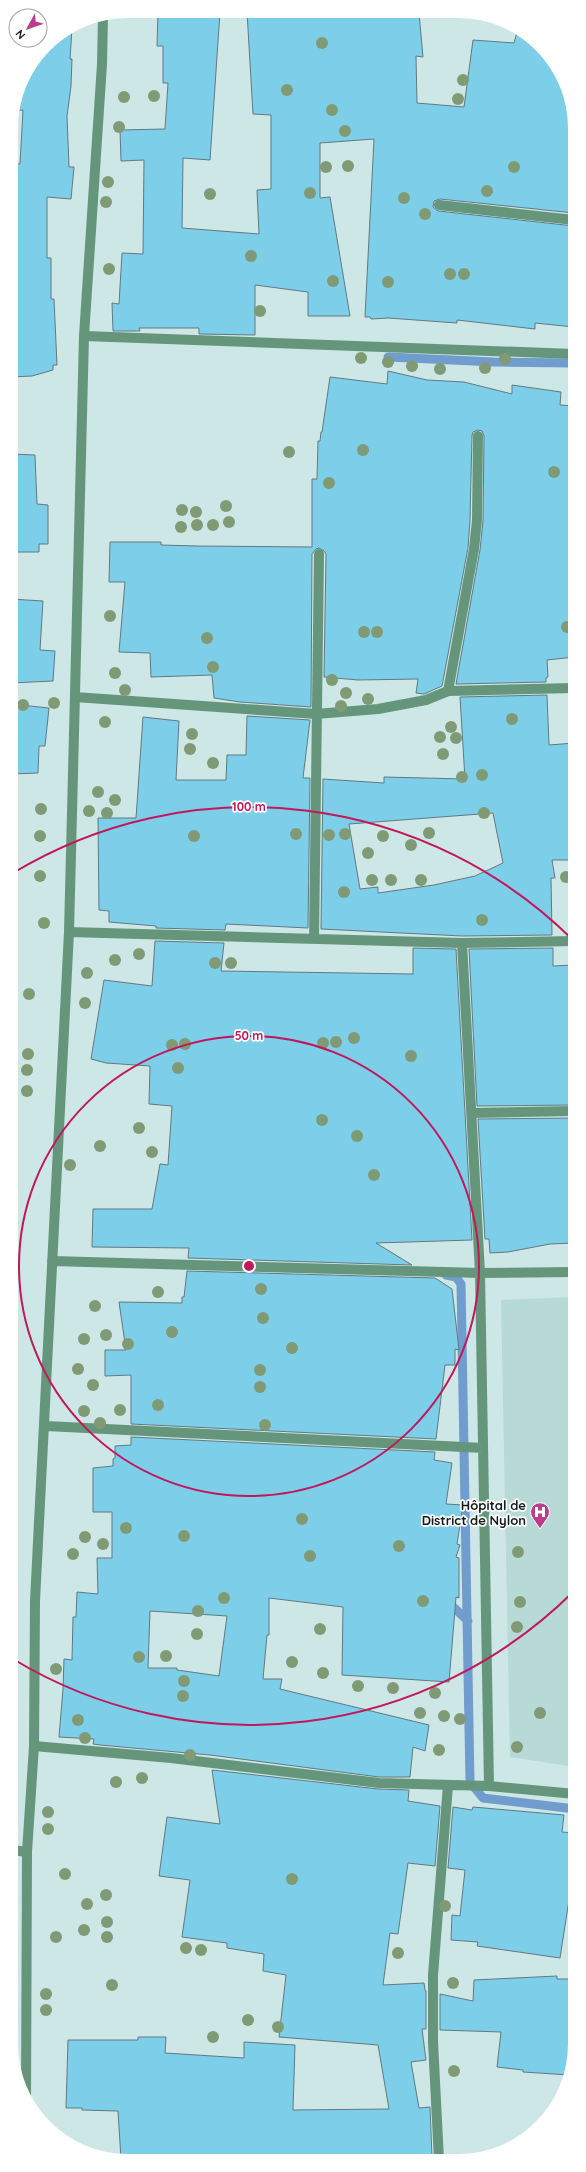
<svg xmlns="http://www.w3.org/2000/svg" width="586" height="2172" font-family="Quicksand,sans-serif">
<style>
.built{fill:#b7dad7}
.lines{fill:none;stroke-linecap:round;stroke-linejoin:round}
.stream{stroke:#719cce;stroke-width:9}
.building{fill:#7ccee9;stroke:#637981;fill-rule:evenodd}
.street{stroke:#65967b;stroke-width:10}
.tree{fill:#809a76}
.ring{fill:none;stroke:#c2185b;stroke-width:2}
.labels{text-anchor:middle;stroke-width:3.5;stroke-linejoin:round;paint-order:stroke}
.poi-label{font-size:13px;font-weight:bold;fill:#101a19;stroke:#fff;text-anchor:end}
.centre{fill:#c2185b;stroke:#fff;stroke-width:2}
.ring-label{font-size:12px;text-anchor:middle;font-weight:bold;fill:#c2185b;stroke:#fff;stroke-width:3.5;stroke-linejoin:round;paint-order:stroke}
</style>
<rect width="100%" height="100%" fill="#cce7e5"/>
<path class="built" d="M574 1297 575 1767 510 1757 501 1300Z"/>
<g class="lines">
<path class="stream" d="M388 357 494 362 574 363
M446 1275 456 1277 461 1284 470 1782 483 1798 575 1809
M446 1603H449L468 1621"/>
</g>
<path class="building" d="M158 11 220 12 210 160 183 158 182 228 259 234 257 190 271 189V115L253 114 247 12H351L350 17 419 13 423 57 416 56 417 103 464 107 473 40 514 43 518 28 546 51 574 112V213L440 199 434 201 433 207 438 211 574 226V327L535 323V329L457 320V323L388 318 371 319 370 317H365L374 139 320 143V198L330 197 350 316H308V292L255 285V335L199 334V328H139L140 331H113L112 303 119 304 122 253 143 254 144 160 121 161 120 130 165 129 168 83H163V46H157Z
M72 28 70 59H72L71 86 67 116 69 167H74L71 199 47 197V258H51V299H54L57 365H53V370L32 376 11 377V164H20L23 110 14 111 20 83 45 45Z
M388 371 427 380 464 382 512 394V385L561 392 560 405 574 406V657L547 660 548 677 546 678V682L456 684 480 550 483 521 484 436 482 431 478 430 473 432 472 436 470 520 468 548 442 686 424 694 416 693 418 679 358 680 324 677 326 554 324 551 319 548 316 549 312 554 311 707 240 702 214 698 212 675 151 677 150 653 119 652 125 582H109L110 542H161V545L198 546 312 547V479H317L318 441H320L321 432H322L330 377 387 384Z
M11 454 35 455 37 504 48 505V544H39V552H11Z
M11 599 43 601 40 650 55 651 53 681 11 683Z
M547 695 549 745 574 743V860H552L555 878H551L552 935 462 936 321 929 323 779 384 783V777L465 779 460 697ZM493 813 503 863 475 876 434 885 378 893V887L360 889 349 824Z
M11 704 49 708 45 746H39L38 773 12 774Z
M247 716 310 720 303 778H310L308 928 226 924 225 930 156 928V926L109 922V911L99 910 98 818H136L143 717 179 721 176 780H226L227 755H246Z
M155 941 224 943 221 971 413 974V948L456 949 472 1240 376 1243 412 1265 188 1258 189 1248 92 1247 93 1209H152L160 1164 168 1165 172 1106 149 1104 150 1066 106 1063 91 1059 104 980 152 986Z
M553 948V966L574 965V1105L477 1106 469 949Z
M574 1118V1243L550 1244 508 1252 490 1253 489 1239H485L478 1119Z
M187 1271 435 1278 452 1289 459 1350 455 1349V1365H445L436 1439 131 1424V1375L105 1376V1350H126L119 1302 182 1303V1297H184Z
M131 1437 435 1452 434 1460 452 1463 446 1504 463 1505 457 1544 460 1545 456 1557 459 1558V1598L456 1597 449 1682 342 1675 343 1607 269 1598V1635H267L263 1679H282L280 1689 429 1725 425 1751 413 1747 410 1777H379L210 1755 100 1745 93 1744 94 1739 59 1737 63 1689 64 1659 72 1660 73 1617H76L77 1592 98 1594 97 1558H112V1512H93V1468L113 1466V1459L115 1458V1446L131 1445ZM150 1611 227 1616 219 1676 177 1670V1668H148Z
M212 1770 378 1789 409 1790 408 1801 440 1806 435 1866 408 1863 398 1934 390 1933 383 1985 424 1983 425 1990 426 1991V2029H422L426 2060 411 2062 419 2108 430 2107 432 2157 370 2160 121 2159 118 2111 82 2110V2108H66L68 2040H138V2037H166L165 2053 244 2058V2042L295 2045 293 2110 389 2109 378 2045 279 2037 286 1975 263 1971 264 1954 227 1948V1943L182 1937 190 1880 159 1876 167 1817 220 1824Z
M453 1807 472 1810 473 1807 564 1815 562 1832 575 1833V1887H571L560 1958 477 1946 478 1942 451 1940 452 1915 460 1916 465 1870 448 1868Z
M557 1976V1979H572V1993H575V2051L569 2075 523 2072V2070L497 2067 501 2032 440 2030V1994L473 2001 474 1980Z"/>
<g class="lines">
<path class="street" d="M439 205 574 220
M84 336 574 354
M448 691 474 549 477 520 478 436
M75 697 316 714 378 709 426 700 448 691 574 688
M69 932 462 943 574 941
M314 939 319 554
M462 943 480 1273 489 1786
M472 1113 574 1111
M52 1261 480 1273 574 1272
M46 1426 483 1448
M34 1746 171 1758 379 1783 489 1786 575 1794
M12 1850 27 1852
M26 2100 27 1852 34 1746 35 1601 69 932 84 336 102 64 103 16
M439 2160 433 2042V1975L448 1785
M470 2160 482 2157"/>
</g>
<g class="tree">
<circle cx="322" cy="43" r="6"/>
<circle cx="463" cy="80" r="6"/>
<circle cx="287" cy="90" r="6"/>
<circle cx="154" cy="96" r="6"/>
<circle cx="124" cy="97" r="6"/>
<circle cx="458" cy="99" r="6"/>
<circle cx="332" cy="110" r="6"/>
<circle cx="119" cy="127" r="6"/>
<circle cx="345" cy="131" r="6"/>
<circle cx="348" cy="166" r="6"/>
<circle cx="326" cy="167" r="6"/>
<circle cx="514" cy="167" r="6"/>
<circle cx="108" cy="182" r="6"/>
<circle cx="487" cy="191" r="6"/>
<circle cx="310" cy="193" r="6"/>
<circle cx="210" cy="194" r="6"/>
<circle cx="404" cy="198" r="6"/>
<circle cx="106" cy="202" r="6"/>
<circle cx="425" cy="214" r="6"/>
<circle cx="251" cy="256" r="6"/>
<circle cx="109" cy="269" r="6"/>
<circle cx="450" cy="274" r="6"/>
<circle cx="464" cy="274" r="6"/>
<circle cx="333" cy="281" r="6"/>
<circle cx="388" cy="282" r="6"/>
<circle cx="260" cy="311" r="6"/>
<circle cx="361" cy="358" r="6"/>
<circle cx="505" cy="359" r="6"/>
<circle cx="388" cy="362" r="6"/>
<circle cx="412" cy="366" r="6"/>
<circle cx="485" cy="368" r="6"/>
<circle cx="440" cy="369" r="6"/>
<circle cx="363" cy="450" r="6"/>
<circle cx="289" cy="452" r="6"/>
<circle cx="554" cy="472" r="6"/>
<circle cx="329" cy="483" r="6"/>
<circle cx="226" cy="506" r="6"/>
<circle cx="182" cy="510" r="6"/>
<circle cx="196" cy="512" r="6"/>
<circle cx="229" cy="522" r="6"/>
<circle cx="197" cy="525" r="6"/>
<circle cx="213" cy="525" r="6"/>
<circle cx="181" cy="527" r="6"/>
<circle cx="110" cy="616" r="6"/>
<circle cx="567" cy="627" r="6"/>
<circle cx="364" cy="632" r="6"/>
<circle cx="377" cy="632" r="6"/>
<circle cx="207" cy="638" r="6"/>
<circle cx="213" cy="667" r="6"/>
<circle cx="115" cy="673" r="6"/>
<circle cx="332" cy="680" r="6"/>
<circle cx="125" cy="690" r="6"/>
<circle cx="346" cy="693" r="6"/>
<circle cx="368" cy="699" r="6"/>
<circle cx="54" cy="703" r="6"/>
<circle cx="23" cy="705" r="6"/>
<circle cx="341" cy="706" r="6"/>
<circle cx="512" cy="719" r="6"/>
<circle cx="105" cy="722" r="6"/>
<circle cx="451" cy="727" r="6"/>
<circle cx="192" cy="734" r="6"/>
<circle cx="440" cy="737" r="6"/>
<circle cx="456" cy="738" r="6"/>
<circle cx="190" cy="749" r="6"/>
<circle cx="443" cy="754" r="6"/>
<circle cx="213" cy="763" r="6"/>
<circle cx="482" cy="775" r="6"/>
<circle cx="462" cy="777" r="6"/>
<circle cx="98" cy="792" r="6"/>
<circle cx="115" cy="800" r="6"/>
<circle cx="41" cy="809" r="6"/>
<circle cx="89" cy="811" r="6"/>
<circle cx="107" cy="813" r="6"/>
<circle cx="484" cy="813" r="6"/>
<circle cx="429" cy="833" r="6"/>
<circle cx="296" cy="834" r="6"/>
<circle cx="345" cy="834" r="6"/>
<circle cx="329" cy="835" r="6"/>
<circle cx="40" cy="836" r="6"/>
<circle cx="194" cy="836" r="6"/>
<circle cx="383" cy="836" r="6"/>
<circle cx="411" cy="845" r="6"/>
<circle cx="368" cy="853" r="6"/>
<circle cx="40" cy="876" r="6"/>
<circle cx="566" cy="877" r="6"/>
<circle cx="372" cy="880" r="6"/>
<circle cx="391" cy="880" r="6"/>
<circle cx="421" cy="880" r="6"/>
<circle cx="344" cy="892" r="6"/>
<circle cx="482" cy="920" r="6"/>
<circle cx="44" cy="923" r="6"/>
<circle cx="139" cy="954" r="6"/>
<circle cx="115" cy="960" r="6"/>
<circle cx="215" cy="963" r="6"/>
<circle cx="231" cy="963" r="6"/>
<circle cx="87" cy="973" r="6"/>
<circle cx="29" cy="994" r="6"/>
<circle cx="85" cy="1003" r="6"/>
<circle cx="354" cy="1038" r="6"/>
<circle cx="336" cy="1042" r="6"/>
<circle cx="323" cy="1043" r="6"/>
<circle cx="185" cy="1044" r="6"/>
<circle cx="172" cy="1045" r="6"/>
<circle cx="28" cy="1054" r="6"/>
<circle cx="411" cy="1056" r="6"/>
<circle cx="178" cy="1068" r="6"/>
<circle cx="27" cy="1070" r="6"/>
<circle cx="27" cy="1091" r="6"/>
<circle cx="322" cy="1120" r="6"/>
<circle cx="139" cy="1128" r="6"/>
<circle cx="357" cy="1136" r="6"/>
<circle cx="100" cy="1146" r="6"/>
<circle cx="152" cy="1152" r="6"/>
<circle cx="70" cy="1165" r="6"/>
<circle cx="374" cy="1175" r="6"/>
<circle cx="261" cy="1289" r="6"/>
<circle cx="158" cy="1292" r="6"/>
<circle cx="95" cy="1306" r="6"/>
<circle cx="263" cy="1318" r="6"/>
<circle cx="172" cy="1332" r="6"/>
<circle cx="106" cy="1335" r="6"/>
<circle cx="84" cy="1339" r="6"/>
<circle cx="128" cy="1344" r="6"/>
<circle cx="292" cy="1348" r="6"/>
<circle cx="78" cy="1369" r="6"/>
<circle cx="260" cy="1370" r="6"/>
<circle cx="93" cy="1385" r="6"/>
<circle cx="260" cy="1387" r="6"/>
<circle cx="158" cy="1405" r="6"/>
<circle cx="120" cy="1410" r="6"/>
<circle cx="84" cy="1411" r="6"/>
<circle cx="100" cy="1423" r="6"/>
<circle cx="265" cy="1425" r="6"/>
<circle cx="302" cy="1519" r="6"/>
<circle cx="126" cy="1528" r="6"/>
<circle cx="184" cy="1536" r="6"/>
<circle cx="85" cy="1537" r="6"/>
<circle cx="103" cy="1544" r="6"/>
<circle cx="399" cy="1546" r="6"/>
<circle cx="518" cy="1552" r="6"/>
<circle cx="73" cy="1554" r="6"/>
<circle cx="310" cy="1556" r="6"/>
<circle cx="224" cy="1598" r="6"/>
<circle cx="423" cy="1601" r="6"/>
<circle cx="520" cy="1602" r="6"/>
<circle cx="198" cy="1611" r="6"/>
<circle cx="517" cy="1627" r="6"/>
<circle cx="320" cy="1629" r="6"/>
<circle cx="197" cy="1634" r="6"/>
<circle cx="166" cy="1656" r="6"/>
<circle cx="139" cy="1657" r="6"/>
<circle cx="292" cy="1662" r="6"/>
<circle cx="56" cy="1669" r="6"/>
<circle cx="323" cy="1673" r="6"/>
<circle cx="184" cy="1681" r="6"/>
<circle cx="358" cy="1686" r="6"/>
<circle cx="393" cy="1688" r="6"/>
<circle cx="435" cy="1693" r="6"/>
<circle cx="183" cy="1696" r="6"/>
<circle cx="420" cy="1713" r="6"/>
<circle cx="540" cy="1713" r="6"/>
<circle cx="444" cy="1716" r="6"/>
<circle cx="460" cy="1719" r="6"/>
<circle cx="78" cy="1720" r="6"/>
<circle cx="85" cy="1738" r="6"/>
<circle cx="517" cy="1747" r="6"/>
<circle cx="439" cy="1750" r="6"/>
<circle cx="190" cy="1755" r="6"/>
<circle cx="142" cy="1778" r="6"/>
<circle cx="116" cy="1782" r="6"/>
<circle cx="48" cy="1812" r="6"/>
<circle cx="48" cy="1829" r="6"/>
<circle cx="65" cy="1874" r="6"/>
<circle cx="292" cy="1879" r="6"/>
<circle cx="106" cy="1895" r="6"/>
<circle cx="87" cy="1904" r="6"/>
<circle cx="445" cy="1906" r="6"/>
<circle cx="107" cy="1922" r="6"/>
<circle cx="84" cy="1930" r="6"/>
<circle cx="56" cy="1937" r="6"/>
<circle cx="107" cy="1937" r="6"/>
<circle cx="186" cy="1948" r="6"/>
<circle cx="201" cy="1950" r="6"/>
<circle cx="398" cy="1953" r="6"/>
<circle cx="453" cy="1983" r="6"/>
<circle cx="112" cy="1985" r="6"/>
<circle cx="46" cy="1994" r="6"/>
<circle cx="46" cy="2010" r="6"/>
<circle cx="248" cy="2020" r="6"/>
<circle cx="278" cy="2027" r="6"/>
<circle cx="213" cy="2037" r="6"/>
<circle cx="454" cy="2071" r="6"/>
</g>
<g class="ring">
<circle cx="249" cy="1266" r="230"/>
<path d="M574 1591A459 459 0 0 1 13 1659M13 873A459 459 0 0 1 574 941"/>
</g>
<defs>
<g id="hospital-pin" transform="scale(1)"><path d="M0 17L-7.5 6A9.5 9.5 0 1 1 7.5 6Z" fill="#bb3e8d" stroke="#fff"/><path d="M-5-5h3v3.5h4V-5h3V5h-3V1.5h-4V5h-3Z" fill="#fff"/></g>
</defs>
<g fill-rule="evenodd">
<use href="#hospital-pin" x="540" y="1512"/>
</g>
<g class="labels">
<g class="poi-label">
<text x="526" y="1510">Hôpital de<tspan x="526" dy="15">District de Nylon</tspan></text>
</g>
</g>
<path d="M0 0H586V2172H0ZM128 18H458A110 110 0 0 1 568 128V2044A110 110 0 0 1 458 2154H128A110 110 0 0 1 18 2044V128A110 110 0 0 1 128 18Z" fill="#fff" fill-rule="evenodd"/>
<circle cx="249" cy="1266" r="6" class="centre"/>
<g class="ring-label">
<text x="249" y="811">100 m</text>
<text x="249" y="1040">50 m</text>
</g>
<g transform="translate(28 28) rotate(230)"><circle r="19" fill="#ffffff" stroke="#9fa3a3"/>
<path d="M0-3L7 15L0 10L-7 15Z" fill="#bb3e8d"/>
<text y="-6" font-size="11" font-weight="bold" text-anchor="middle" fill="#101a19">N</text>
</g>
</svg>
